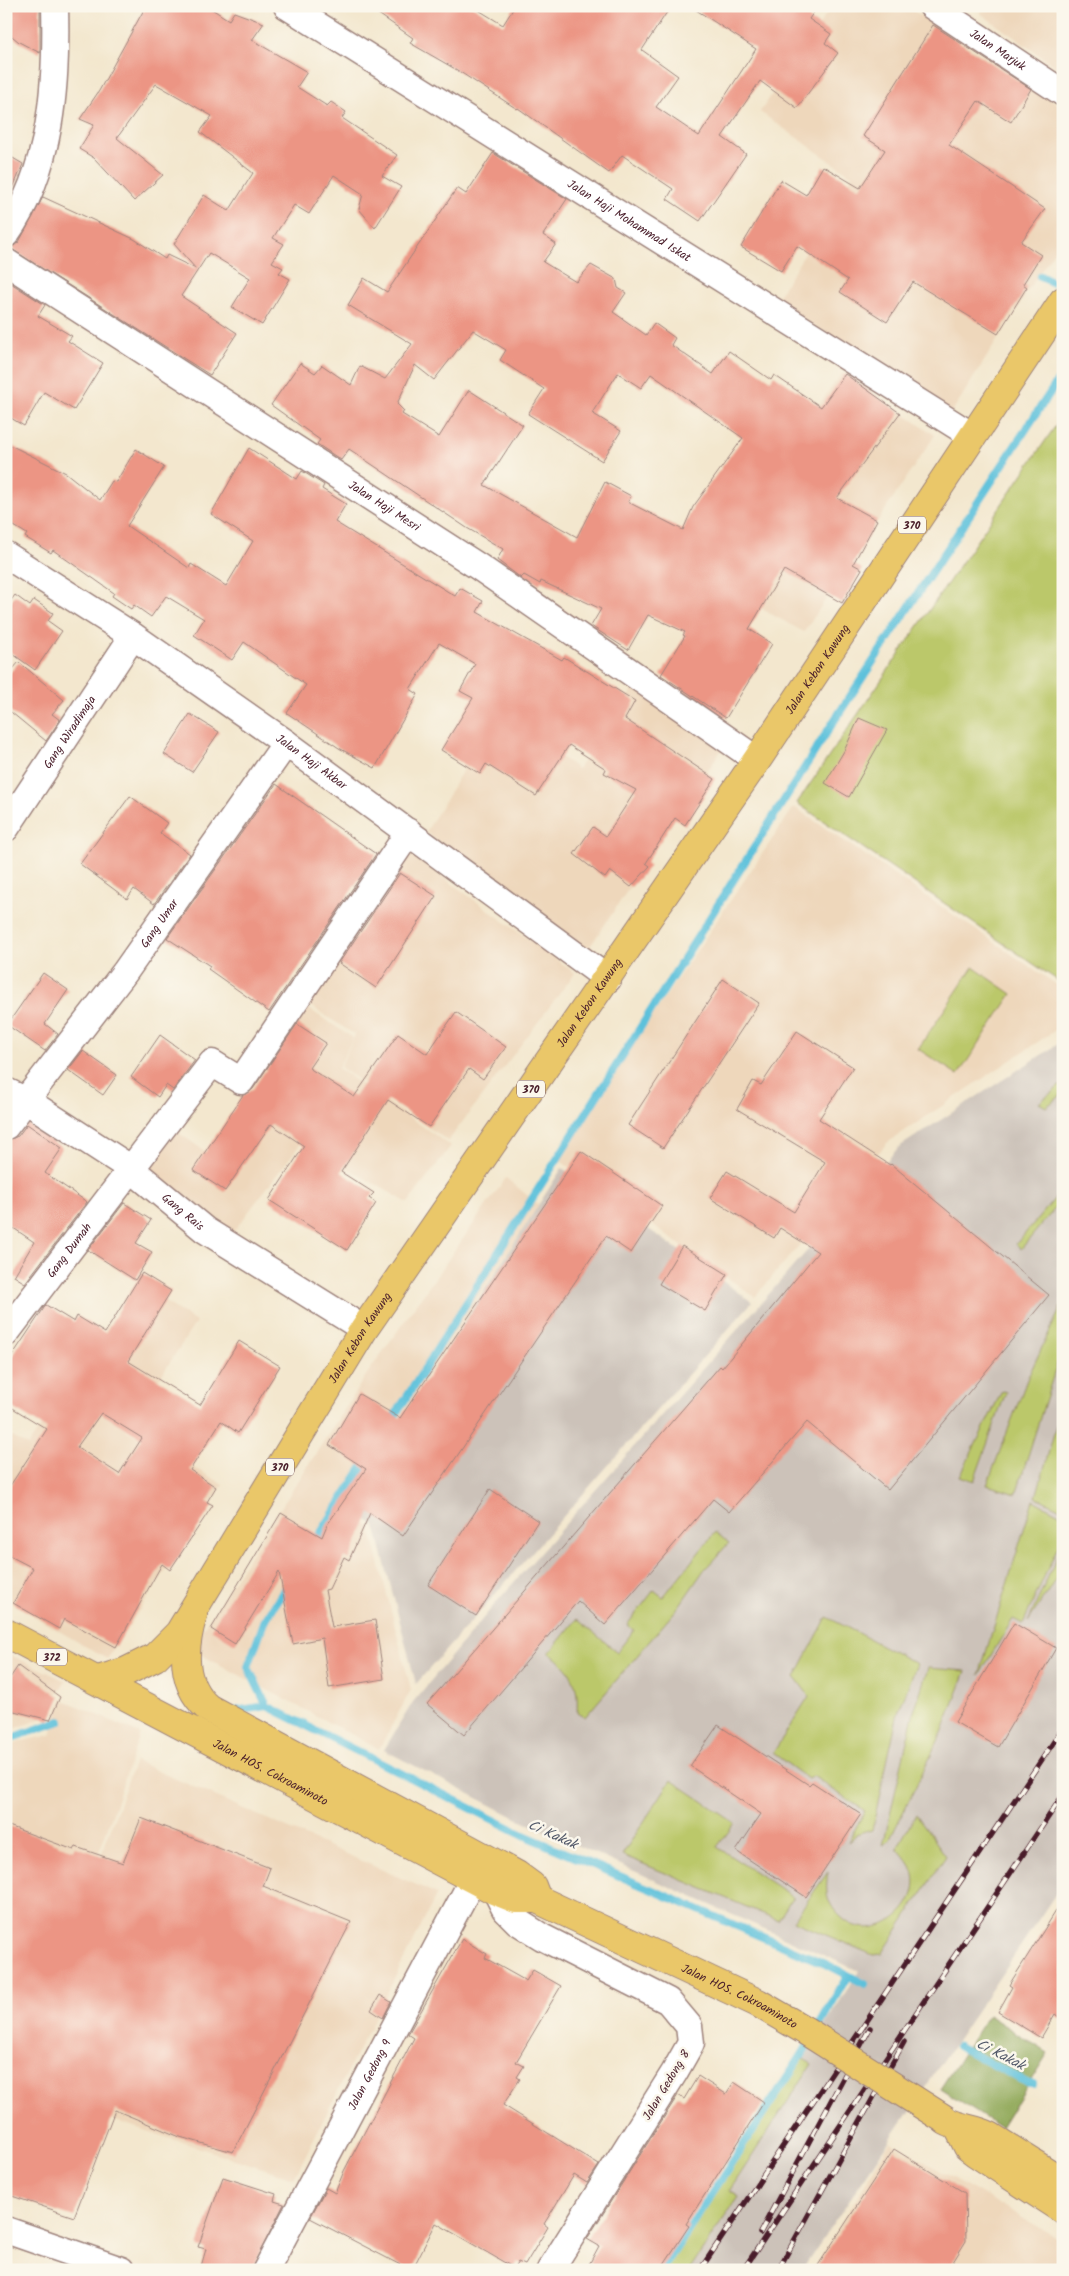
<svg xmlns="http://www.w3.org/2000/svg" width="1069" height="2276" font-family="Kalam,sans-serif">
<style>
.built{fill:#eed7bb}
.industrial{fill:#ccc2b9}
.green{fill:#bbc86a;stroke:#82744a}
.forest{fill:#94ac5e;stroke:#6f6644}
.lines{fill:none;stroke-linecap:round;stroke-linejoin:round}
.stream{stroke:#5dc1db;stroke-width:8}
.building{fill:#ec9584;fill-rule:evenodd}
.minor-casing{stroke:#9e837c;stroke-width:29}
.primary-casing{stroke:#9e837c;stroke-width:30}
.minor{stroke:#fff;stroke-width:26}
.primary{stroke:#eac769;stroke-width:28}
.rail-casing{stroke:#4a1f2b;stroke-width:5.5}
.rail{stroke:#fbf7ec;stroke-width:4;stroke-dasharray:11;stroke-linecap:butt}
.primary-bridge-casing{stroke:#9e837c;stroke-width:30;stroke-linecap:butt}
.primary-bridge{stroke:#eac769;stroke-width:28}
.labels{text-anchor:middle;stroke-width:5;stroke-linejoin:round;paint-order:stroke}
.shield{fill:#fbf7ec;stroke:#7f6065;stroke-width:1}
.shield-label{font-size:11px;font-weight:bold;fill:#4a1f2b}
.street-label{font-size:12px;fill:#4a1f2b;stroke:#fbf7ec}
.water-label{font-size:14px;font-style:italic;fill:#515869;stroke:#fbf7ec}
</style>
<rect width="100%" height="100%" fill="#fbf7ec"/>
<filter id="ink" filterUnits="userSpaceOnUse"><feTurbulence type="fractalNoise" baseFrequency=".02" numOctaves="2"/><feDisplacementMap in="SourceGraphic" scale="10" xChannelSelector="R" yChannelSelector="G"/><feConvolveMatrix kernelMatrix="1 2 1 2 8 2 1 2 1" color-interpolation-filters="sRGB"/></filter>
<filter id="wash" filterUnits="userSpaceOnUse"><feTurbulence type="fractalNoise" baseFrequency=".0096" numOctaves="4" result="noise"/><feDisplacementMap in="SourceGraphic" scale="20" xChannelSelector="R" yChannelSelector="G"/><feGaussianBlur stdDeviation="1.12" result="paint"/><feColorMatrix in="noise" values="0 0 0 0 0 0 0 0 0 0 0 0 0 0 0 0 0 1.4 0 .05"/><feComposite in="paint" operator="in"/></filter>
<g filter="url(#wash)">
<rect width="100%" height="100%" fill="#f3e7ce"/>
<path class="built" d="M832 6H906L1063 107V238L1026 293 849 182 852 176 760 112Z
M985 6H1063V72L980 13Z
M849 184 1025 296 952 412 775 301Z
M842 373 935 435 804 632 676 562 749 501Z
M635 687 724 746 585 954 426 832 497 713 578 769Z
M794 807 1063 989V1025L887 1143 755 1297 556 1158Z
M403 848 575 973 448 1141 340 1067 355 1035 306 1003Z
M303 1005 353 1038 338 1068 451 1146 408 1203 302 1142 227 1240 139 1181 170 1127 209 1154Z
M506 1178 539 1205 340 1508 370 1527 411 1690 379 1749 190 1649 367 1374Z
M136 1283 196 1322 126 1430 223 1484 107 1659 6 1600V1433L28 1446Z
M6 1653 66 1681 43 1718 6 1732Z
M62 1699 140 1734 39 2026 135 1761 437 1894 294 2178 6 2086V1748L22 1741 51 1735Z
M890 2142 1063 2241V2270H813Z"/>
<path class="industrial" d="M1063 367V397L1049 387Z
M1063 1041V1883L802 2270H669L859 1971 522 1821 384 1750 413 1702 501 1597 899 1147Z
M562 1168 752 1302 416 1684 375 1525 346 1508Z"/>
<path class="green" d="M1063 415V984L797 803Z
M973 967 1012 994 958 1075 918 1049Z
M1063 1083V1094L1046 1107 1039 1103Z
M1063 1189V1199L1021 1249 1016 1244Z
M1063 1303V1345L1016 1494 987 1485 1028 1377Z
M1002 1391 1006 1392 974 1481 960 1476Z
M1063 1401V1510L1036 1497Z
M1033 1500 1063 1516V1535L1023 1624 1013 1619 979 1675Z
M715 1532 729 1543 704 1570 677 1609 585 1717 577 1712C579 1683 572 1670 549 1653L577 1619 617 1652 634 1630 627 1625 654 1590 663 1597Z
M1063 1543V1568L1028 1622Z
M827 1617 917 1664 898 1713 872 1830 856 1835 848 1842 865 1811 813 1776 808 1779 773 1753 809 1696 795 1677Z
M928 1668 966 1671 942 1733 889 1841 883 1845 914 1711Z
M671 1780 735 1823 717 1847 793 1897 778 1920 622 1855Z
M916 1814 946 1856 882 1954 873 1955 793 1921 828 1872C825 1891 826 1903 841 1917 873 1949 930 1904 911 1866 908 1860 901 1853 897 1848Z
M798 2056 812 2064 730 2190 739 2196 689 2270H659Z"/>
<path class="forest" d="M988 2015 1048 2053 1001 2128 940 2089Z"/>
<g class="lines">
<path class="stream" d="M1040 276 1063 288
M391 1422 834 721 1063 373
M315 1542 368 1459
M267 1706 248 1667 264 1622 288 1584
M235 1711 267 1706 528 1837 828 1965 865 1984
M6 1740 60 1721
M958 2046 1029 2084H1033
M662 2270 802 2055 848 1975"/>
</g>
<g id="blocks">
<path class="building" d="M15 6H40V53L19 42 6 31V20Z
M146 6H207L229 20 234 12 264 23 252 40 307 72 297 87 327 106 331 102 346 112 342 118 397 155 382 176 401 187 375 228 359 209 363 194 334 175 309 214 294 205 273 238 284 244 272 262 283 268 279 273 290 279 262 325 232 307 250 278 209 253 181 296 237 333 210 375 10 248 19 242 43 197 134 239 165 259 167 255 196 269 174 244 204 195 229 211 253 173 200 132 212 116 156 84 117 138 163 175 134 201 94 158 79 149 94 125 80 119 99 91Z
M367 6H472L503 25 515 6H671L642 50 678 76 656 107 699 136 756 49 690 6H818L809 19 831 34 825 43 838 53 797 108 760 81 722 137 746 154 700 221 667 199 673 189 622 155 609 173 518 108 517 109 457 70 410 43 413 38Z
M933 25 1031 89 1011 122 978 101 949 145 1045 209 1021 242 1041 255 1023 284 1027 287 998 334 913 282 887 322 840 292 848 280 797 246 781 271 741 247 781 180 806 195 823 166 860 188 885 150 863 136Z
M493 153 567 199 543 235 556 244 543 262 576 282 591 265 616 279 618 288 626 293 613 312 646 335 654 323 675 338 671 345 713 374 729 351 771 380 774 375 821 407 845 374 900 413 837 498 877 520 853 564 862 569 842 603 784 570 749 629 772 644 726 718 661 675 685 636 683 635 685 632 648 615 628 650 591 626 601 609 541 581 540 584 524 575 521 578 497 560 503 549 467 528 349 449 341 460 317 444 320 440 271 405 300 363 315 373 322 365 351 385 360 366 385 379 412 344 348 305 364 278 387 292 457 188 466 194ZM473 330 506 350 500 360 544 389 528 414 602 461 621 431 592 413 618 373 641 388 651 374 743 438 693 507 683 530 628 502 631 496 605 482 577 537 484 485 523 425 469 390 439 437 402 414 404 411 397 404 415 365 434 380Z
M6 154 23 164 6 205Z
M6 280 45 305 38 316 72 336 68 341 103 363 74 410 44 392 24 426 6 415Z
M6 443 66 473 100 500 112 481 116 482 136 449 164 467 127 526 189 568 191 564 226 586 253 541 211 514 249 448 297 479 302 471 324 485 322 489 346 504 335 522 455 596 460 588 483 601 477 612 562 660 564 657 635 701 625 719 715 779 685 825 675 818 646 863 650 866 631 887 610 871 605 878 574 854 593 827 606 836 636 790 604 773 606 769 569 745 536 796 486 764 480 774 441 750 473 698 460 691 475 664 439 643 410 689 418 694 375 768 339 748 287 713 306 685 244 642 232 660 194 635 204 619 166 596 151 617 134 605 131 609 112 596 114 593 53 550 51 553 25 537 27 534 6 521Z
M15 595 30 606 34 600 53 613 48 621 62 631 35 670 6 649V607Z
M19 662 64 700 52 714 60 720 46 741 6 708V677Z
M190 714 219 732 192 772 164 754Z
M859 718 887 730 849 797 825 783 844 751Z
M276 784 376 854 269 1012 208 969 210 966 167 938Z
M130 796 167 823 160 833 190 854 154 904 134 889 127 899 80 864Z
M400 873 436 896 376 988 339 963Z
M43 973 68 990 45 1024 58 1034 45 1051 7 1025Z
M723 979 759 1003 663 1148 628 1125Z
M456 1012 506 1047 483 1079 469 1069 429 1127 388 1100 341 1172 374 1193 369 1198 376 1203 347 1250 269 1200 304 1146 271 1124 225 1191 193 1170 243 1095 253 1089 297 1024 326 1043 309 1068 354 1097 398 1034 427 1054Z
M797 1031 853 1067 819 1119 890 1165 891 1164 1049 1295 888 1490 807 1422 729 1512 713 1499 605 1625 578 1601 464 1735 427 1704 720 1366 722 1368 818 1252 780 1228 774 1238 710 1198 727 1171 794 1212 825 1162 737 1109 753 1081 761 1085Z
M160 1035 195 1060 173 1090 166 1085 158 1097 131 1077Z
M83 1051 117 1075 103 1095 68 1070Z
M27 1124 62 1148 45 1173 87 1202 25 1283 14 1276 34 1242 6 1223V1141L18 1136Z
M581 1151 662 1206 631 1253 606 1236 403 1536 370 1513 349 1560 344 1557 329 1589 325 1590 332 1627 375 1620 384 1679 329 1688 322 1638 293 1644 279 1572 235 1644 211 1629 281 1513 322 1537 327 1525 366 1469 329 1445 359 1394 400 1418Z
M124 1203 151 1220 136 1243 152 1252 135 1280 88 1250Z
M682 1246 727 1274 705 1311 659 1284Z
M142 1273 171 1291 128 1361 200 1405 239 1341 280 1366 238 1433 221 1421 190 1470 216 1487 207 1502 213 1505 170 1570 162 1564 116 1647 64 1619 59 1629 13 1603 33 1568 6 1554V1492L47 1429 6 1404V1365L46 1305 74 1322 77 1316 105 1333ZM101 1413 142 1438 119 1474 77 1447Z
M490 1489 538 1521 476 1616 428 1585Z
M1014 1623 1056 1648 998 1747 955 1722Z
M18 1666 60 1697 50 1720 6 1709V1684Z
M718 1725 809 1785 812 1782 861 1814 806 1897 736 1851 761 1814 690 1766Z
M141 1818 270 1868 263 1886 351 1922 233 2152 180 2137 115 2110 74 2217 6 2194V1825L74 1850 76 1847 123 1863Z
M1063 1900V2020L1055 2014 1041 2038 998 2012 1012 1987 1009 1985Z
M462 1939 487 1954 485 1958 526 1981 533 1970 561 1986 516 2062 524 2066 517 2077 520 2079 503 2105 599 2165 587 2183 574 2175 544 2224 548 2227 525 2265 518 2262 514 2268 436 2223 412 2270H410L310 2218 326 2188 335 2193 344 2171 414 2038 408 2034Z
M380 1995 391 2002 383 2018 371 2010Z
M698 2076 726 2094 734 2082 764 2102 686 2224 689 2226 660 2270H586L599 2246 587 2239 678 2095 684 2099Z
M894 2149 965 2193 966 2241 948 2270H815Z
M223 2177 276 2194 274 2201 284 2204 251 2270H200L206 2249 198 2247Z"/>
</g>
</g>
<g filter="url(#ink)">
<use href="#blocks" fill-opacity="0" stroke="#9e837c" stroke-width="1"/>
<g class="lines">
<g class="minor-casing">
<g id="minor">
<path id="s1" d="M287 6 971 435"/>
<path id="s2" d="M932 6 1063 93"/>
<path d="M6 234C52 169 57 83 55 6"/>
<path id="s3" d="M6 262 479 567 757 760"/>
<path id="s4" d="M6 555 133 636 286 743 608 979"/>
<path id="s5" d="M6 828 133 636"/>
<path id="s6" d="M6 1091 27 1101 130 1168 205 1230 364 1329"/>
<path id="s7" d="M6 1126 125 972 286 743"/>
<path id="s8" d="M6 1333 212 1063 241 1081 409 832"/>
<path d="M496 1891 505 1909 518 1922 542 1937 668 2001 689 2026 691 2043 674 2073 550 2270"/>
<path d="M6 2230 121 2270"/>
<path id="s9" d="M266 2270 473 1879"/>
</g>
</g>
<g class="primary-casing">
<g id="primary">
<path d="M193 1615C183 1648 180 1684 208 1708L517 1875 532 1886 537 1899"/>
<path id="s10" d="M6 1633 496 1891 516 1899H537L758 2003 806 2031"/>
<path id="s11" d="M98 1680 127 1671 155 1657 179 1633 364 1329 757 760 1063 301"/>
<path d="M946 2121C960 2129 975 2128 990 2136L1063 2182"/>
<path d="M958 2127 968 2147 976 2153 1063 2210"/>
</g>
</g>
<use href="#minor" class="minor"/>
<use href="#primary" class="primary"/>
<g class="rail-casing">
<path id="rail" d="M760 2233 870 2028
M700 2270 1063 1728
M743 2270 1063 1795
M778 2270 904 2042"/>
</g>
<use href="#rail" class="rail"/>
<g class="primary-bridge-casing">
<path id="primary-bridge" d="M806 2031 946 2120"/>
</g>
<use href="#primary-bridge" class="primary-bridge"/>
</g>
</g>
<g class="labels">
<g class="shield">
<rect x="898" y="516.5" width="28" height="17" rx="4"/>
<rect x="517" y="1080.5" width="28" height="17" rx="4"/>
<rect x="266" y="1458.5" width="28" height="17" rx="4"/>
<rect x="37" y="1648.5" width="30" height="17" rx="4"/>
</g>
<g class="shield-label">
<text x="912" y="529">370</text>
<text x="531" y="1093">370</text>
<text x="280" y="1471">370</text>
<text x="52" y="1661">372</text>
</g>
<g class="street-label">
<text dy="4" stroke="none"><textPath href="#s2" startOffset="79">Jalan Marjuk</textPath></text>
<text dy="4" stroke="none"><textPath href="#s1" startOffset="404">Jalan Haji Mohammad Iskat</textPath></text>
<text dy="4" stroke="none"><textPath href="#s3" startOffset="450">Jalan Haji Mesri</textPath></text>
<text dy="4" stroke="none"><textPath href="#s11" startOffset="1252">Jalan Kebon Kawung</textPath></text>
<text dy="4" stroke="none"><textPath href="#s5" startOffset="115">Gang Wiradimaja</textPath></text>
<text dy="4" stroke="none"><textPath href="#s4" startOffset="369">Jalan Haji Akbar</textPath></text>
<text dy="4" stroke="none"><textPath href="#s7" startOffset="254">Gang Umar</textPath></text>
<text dy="4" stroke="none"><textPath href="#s11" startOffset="848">Jalan Kebon Kawung</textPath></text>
<text dy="4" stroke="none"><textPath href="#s6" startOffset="215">Gang Rais</textPath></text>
<text dy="4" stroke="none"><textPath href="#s8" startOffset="104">Gang Dumah</textPath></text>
<text dy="4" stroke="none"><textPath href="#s11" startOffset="442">Jalan Kebon Kawung</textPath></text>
<text dy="4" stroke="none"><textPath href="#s10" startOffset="299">Jalan HOS. Cokroaminoto</textPath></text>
<text dy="4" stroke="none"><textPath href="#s10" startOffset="821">Jalan HOS. Cokroaminoto</textPath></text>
<text dy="4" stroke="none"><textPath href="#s9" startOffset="221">Jalan Gedong 9</textPath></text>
<text transform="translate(666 2085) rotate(-59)" y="4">Jalan Gedong 8</text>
</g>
<g class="water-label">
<text transform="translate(553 1834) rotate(24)" y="5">Ci Kakak</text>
<text transform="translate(1001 2054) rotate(27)" y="5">Ci Kakak</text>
</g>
</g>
<rect width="1069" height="2276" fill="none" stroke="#fbf7ec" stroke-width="25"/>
</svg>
